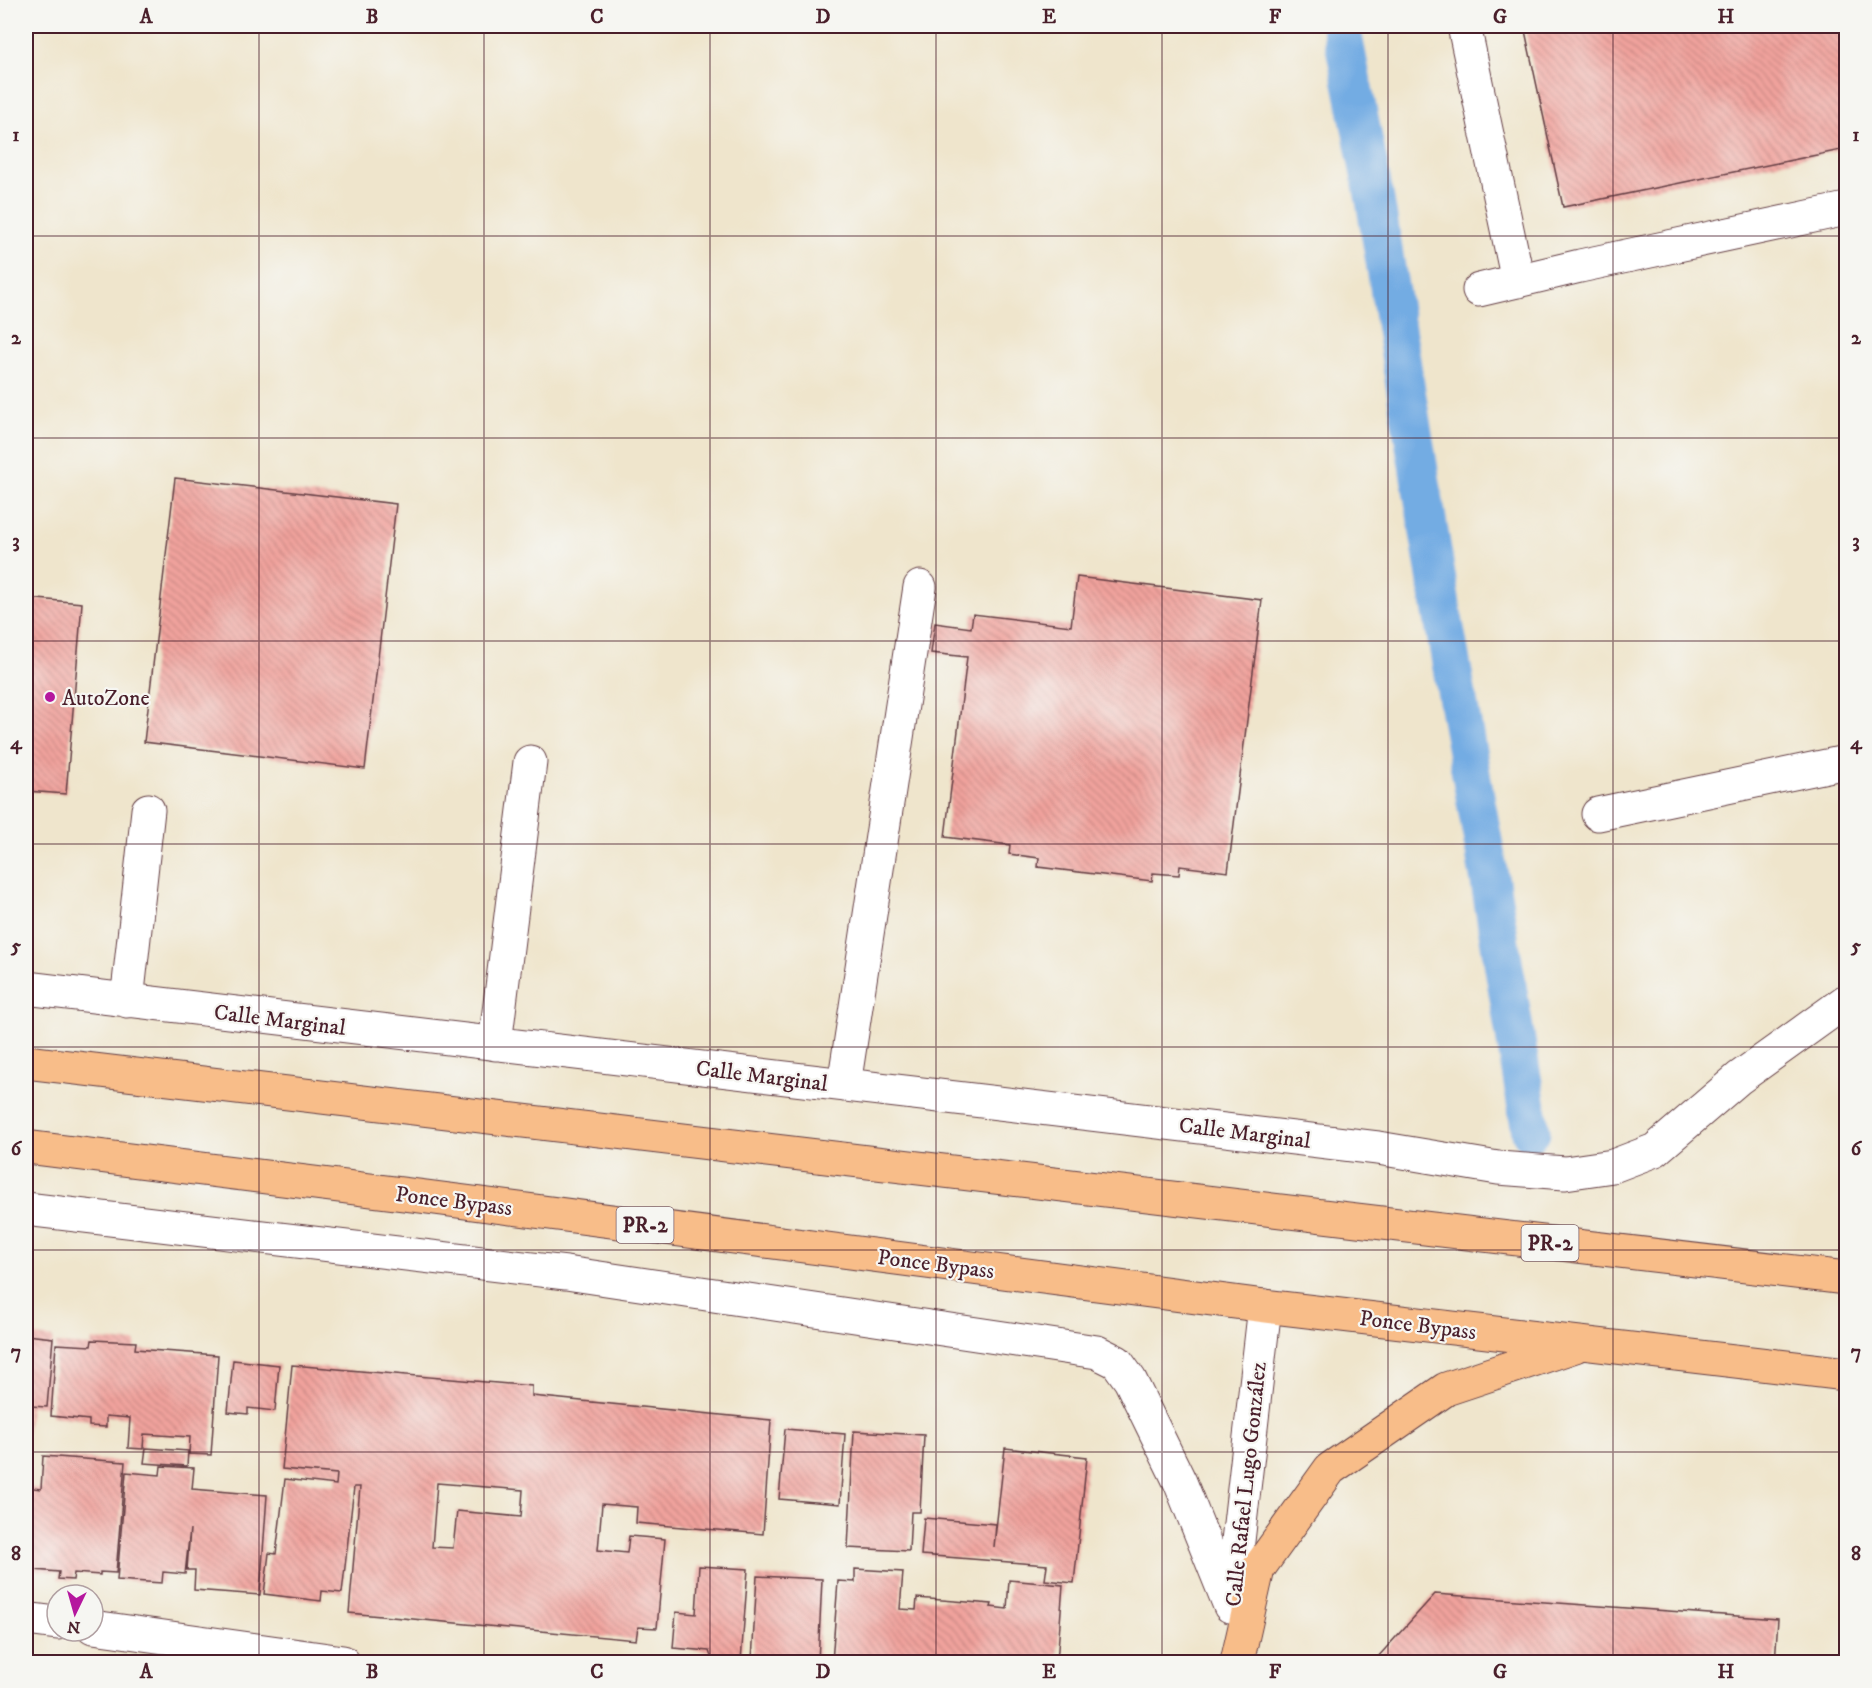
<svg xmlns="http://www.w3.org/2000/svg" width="1872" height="1688" font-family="'IM FELL DW Pica',serif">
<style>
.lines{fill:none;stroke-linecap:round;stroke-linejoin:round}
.canal{stroke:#73ace3;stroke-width:39}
.building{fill:url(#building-back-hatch);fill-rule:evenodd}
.minor-casing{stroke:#633d43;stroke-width:35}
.highway-casing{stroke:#633d43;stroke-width:35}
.minor{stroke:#fff;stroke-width:33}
.highway{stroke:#f8bd89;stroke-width:33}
.grid{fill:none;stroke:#4a1f2b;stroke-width:1.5;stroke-opacity:0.55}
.poi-dot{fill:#b5179e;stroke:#f6f6f2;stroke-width:2}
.labels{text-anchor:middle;stroke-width:4.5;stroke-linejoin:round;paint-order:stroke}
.shield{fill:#f6f6f2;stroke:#7e6067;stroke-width:1.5}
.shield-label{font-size:21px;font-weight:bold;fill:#4a1f2b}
.poi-label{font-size:22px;fill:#4a1f2b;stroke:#f6f6f2;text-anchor:start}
.street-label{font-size:22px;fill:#4a1f2b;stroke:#f6f6f2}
.neatline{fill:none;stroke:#4a1f2b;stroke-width:2}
.grid-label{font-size:20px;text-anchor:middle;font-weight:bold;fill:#4a1f2b}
</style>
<defs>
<pattern id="building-back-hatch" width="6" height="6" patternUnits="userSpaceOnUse" patternTransform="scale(1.5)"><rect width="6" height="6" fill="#f1a39d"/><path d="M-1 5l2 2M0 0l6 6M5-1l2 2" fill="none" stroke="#c58480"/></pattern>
</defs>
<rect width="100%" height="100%" fill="#f6f6f2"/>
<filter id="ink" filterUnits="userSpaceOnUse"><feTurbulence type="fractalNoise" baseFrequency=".0167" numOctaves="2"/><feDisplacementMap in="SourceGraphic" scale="12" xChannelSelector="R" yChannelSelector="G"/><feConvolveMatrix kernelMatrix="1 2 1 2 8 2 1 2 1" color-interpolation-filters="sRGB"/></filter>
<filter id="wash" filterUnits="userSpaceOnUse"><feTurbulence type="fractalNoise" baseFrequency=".008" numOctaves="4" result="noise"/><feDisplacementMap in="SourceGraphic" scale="24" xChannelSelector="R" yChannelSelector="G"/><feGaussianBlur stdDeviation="1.35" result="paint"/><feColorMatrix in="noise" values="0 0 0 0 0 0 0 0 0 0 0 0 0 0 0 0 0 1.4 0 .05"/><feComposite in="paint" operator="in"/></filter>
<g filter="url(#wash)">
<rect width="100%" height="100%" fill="#efe5cc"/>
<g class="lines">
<path class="canal" d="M1341 26 1375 200 1442 612 1485 852 1531 1132"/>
</g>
<g id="blocks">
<path class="building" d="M1524 26H1846V149L1563 207Z
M175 478 396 504 365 769 144 742Z
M1077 577 1262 600 1228 872 1180 866 1179 875 1153 873 1152 881 1038 867 1039 858 1009 854 1010 845 945 837 967 657 931 653 935 623 971 628 973 614 1071 626Z
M26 598 82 603 66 794 26 791Z
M26 1335 53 1338 47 1407 30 1406 27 1433H26Z
M92 1340 136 1342 135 1349 218 1355 211 1455 189 1454 190 1437 144 1434 143 1449 128 1448 130 1418 106 1416V1427L89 1426V1420L51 1416 56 1344 91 1346Z
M233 1360 279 1365 275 1411 248 1408V1414L228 1412Z
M292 1365 532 1386V1396L771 1420 763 1534 636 1523 637 1507 602 1504 598 1550 627 1553 629 1536 665 1539 657 1628 638 1627 636 1640 349 1613 360 1487H354L342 1593 322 1591 321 1601 264 1594 269 1553 276 1554 285 1479 336 1485 337 1474 282 1469ZM437 1483 523 1490 521 1517 457 1511 453 1548 432 1547Z
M785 1429 845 1434 840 1504 779 1499Z
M854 1431 924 1435 920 1512H911L909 1551 848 1548Z
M146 1448 188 1451 187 1466 144 1463Z
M1005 1448 1087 1457 1074 1583 1045 1580 1047 1565 921 1555 924 1518 996 1524 994 1547Z
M43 1456 125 1462 116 1573 100 1572V1575L74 1573 73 1580 58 1579 59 1572 34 1570V1567L26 1566V1487L41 1489Z
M161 1466 194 1468 192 1489 267 1495 260 1595 194 1590 195 1570H187L190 1529 185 1574 163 1572 162 1583 117 1580 126 1472 160 1475Z
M699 1566 748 1569 741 1661 712 1659 709 1651 673 1648 676 1612 696 1614Z
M855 1569 903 1572 900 1609 916 1610 917 1598 992 1604 991 1607 1007 1609 1009 1580 1063 1585 1057 1662H832L838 1581 855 1582Z
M757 1576 822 1579 818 1662 752 1660Z
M1435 1594 1778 1619 1775 1662H1376V1659Z"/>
</g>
</g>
<g filter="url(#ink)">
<use href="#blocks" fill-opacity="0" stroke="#633d43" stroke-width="1.5"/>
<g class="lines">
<g class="minor-casing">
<path id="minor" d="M1464 26 1518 281
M1479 290 1580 266 1846 209
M1598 814 1846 762
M26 988 1378 1148 1498 1168 1565 1173 1613 1166 1655 1150 1739 1078 1846 1001
M127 1001 148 810
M495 1044 530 762
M844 1085 920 587
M26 1209 566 1273 1097 1352 1117 1362 1130 1380 1180 1482 1230 1606
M1231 1602 1265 1306
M26 1619 57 1623
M93 1627 343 1662"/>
</g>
<g class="highway-casing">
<path id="highway" d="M26 1062 1846 1278
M26 1147 419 1196 1265 1306 1846 1374
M1237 1662 1258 1569 1330 1469 1446 1389 1575 1346"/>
</g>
<use href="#minor" class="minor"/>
<use href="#highway" class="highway"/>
</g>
</g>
<path class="grid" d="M259 26V1662M484 26V1662M710 26V1662M936 26V1662M1162 26V1662M1388 26V1662M1613 26V1662M26 236H1846M26 438H1846M26 641H1846M26 844H1846M26 1047H1846M26 1250H1846M26 1452H1846"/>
<circle class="poi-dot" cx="50" cy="697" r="6"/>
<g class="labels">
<g class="shield">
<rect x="616.5" y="1207" width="57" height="36" rx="4.5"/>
<rect x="1521.5" y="1225" width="57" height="36" rx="4.5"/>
</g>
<g class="shield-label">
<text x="645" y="1232">PR-2</text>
<text x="1550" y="1250">PR-2</text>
</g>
<g class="poi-label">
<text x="62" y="705">AutoZone</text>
</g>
<g class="street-label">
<text transform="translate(280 1019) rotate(7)" y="8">Calle Marginal</text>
<text transform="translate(762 1075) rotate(7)" y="8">Calle Marginal</text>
<text transform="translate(1245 1132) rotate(7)" y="8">Calle Marginal</text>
<text transform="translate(454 1200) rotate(7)" y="8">Ponce Bypass</text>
<text transform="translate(936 1263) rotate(7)" y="8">Ponce Bypass</text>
<text transform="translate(1418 1324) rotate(7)" y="8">Ponce Bypass</text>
<text transform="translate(1245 1484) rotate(-84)" y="8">Calle Rafael Lugo González</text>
</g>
</g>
<rect width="1872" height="1688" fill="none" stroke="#f6f6f2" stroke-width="66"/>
<g transform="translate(75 1613) rotate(185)"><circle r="28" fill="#f6f6f2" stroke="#b1a0a2" stroke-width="1.5"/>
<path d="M0-4.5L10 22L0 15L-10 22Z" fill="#b5179e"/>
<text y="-9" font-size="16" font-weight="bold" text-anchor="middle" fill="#4a1f2b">N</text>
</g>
<rect x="33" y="33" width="1806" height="1622" class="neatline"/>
<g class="grid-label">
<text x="146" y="23">A</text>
<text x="372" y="23">B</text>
<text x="597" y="23">C</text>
<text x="823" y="23">D</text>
<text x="1049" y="23">E</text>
<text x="1275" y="23">F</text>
<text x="1500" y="23">G</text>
<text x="1726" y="23">H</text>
<text x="16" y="141">1</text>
<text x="1856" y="141">1</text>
<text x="16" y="344">2</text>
<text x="1856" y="344">2</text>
<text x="16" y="547">3</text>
<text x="1856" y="547">3</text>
<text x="16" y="749">4</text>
<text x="1856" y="749">4</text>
<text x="16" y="952">5</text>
<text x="1856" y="952">5</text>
<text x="16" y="1155">6</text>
<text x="1856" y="1155">6</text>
<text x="16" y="1358">7</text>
<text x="1856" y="1358">7</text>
<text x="16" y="1560">8</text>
<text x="1856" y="1560">8</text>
<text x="146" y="1678">A</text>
<text x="372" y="1678">B</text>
<text x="597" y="1678">C</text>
<text x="823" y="1678">D</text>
<text x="1049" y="1678">E</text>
<text x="1275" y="1678">F</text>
<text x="1500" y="1678">G</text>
<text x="1726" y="1678">H</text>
</g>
</svg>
